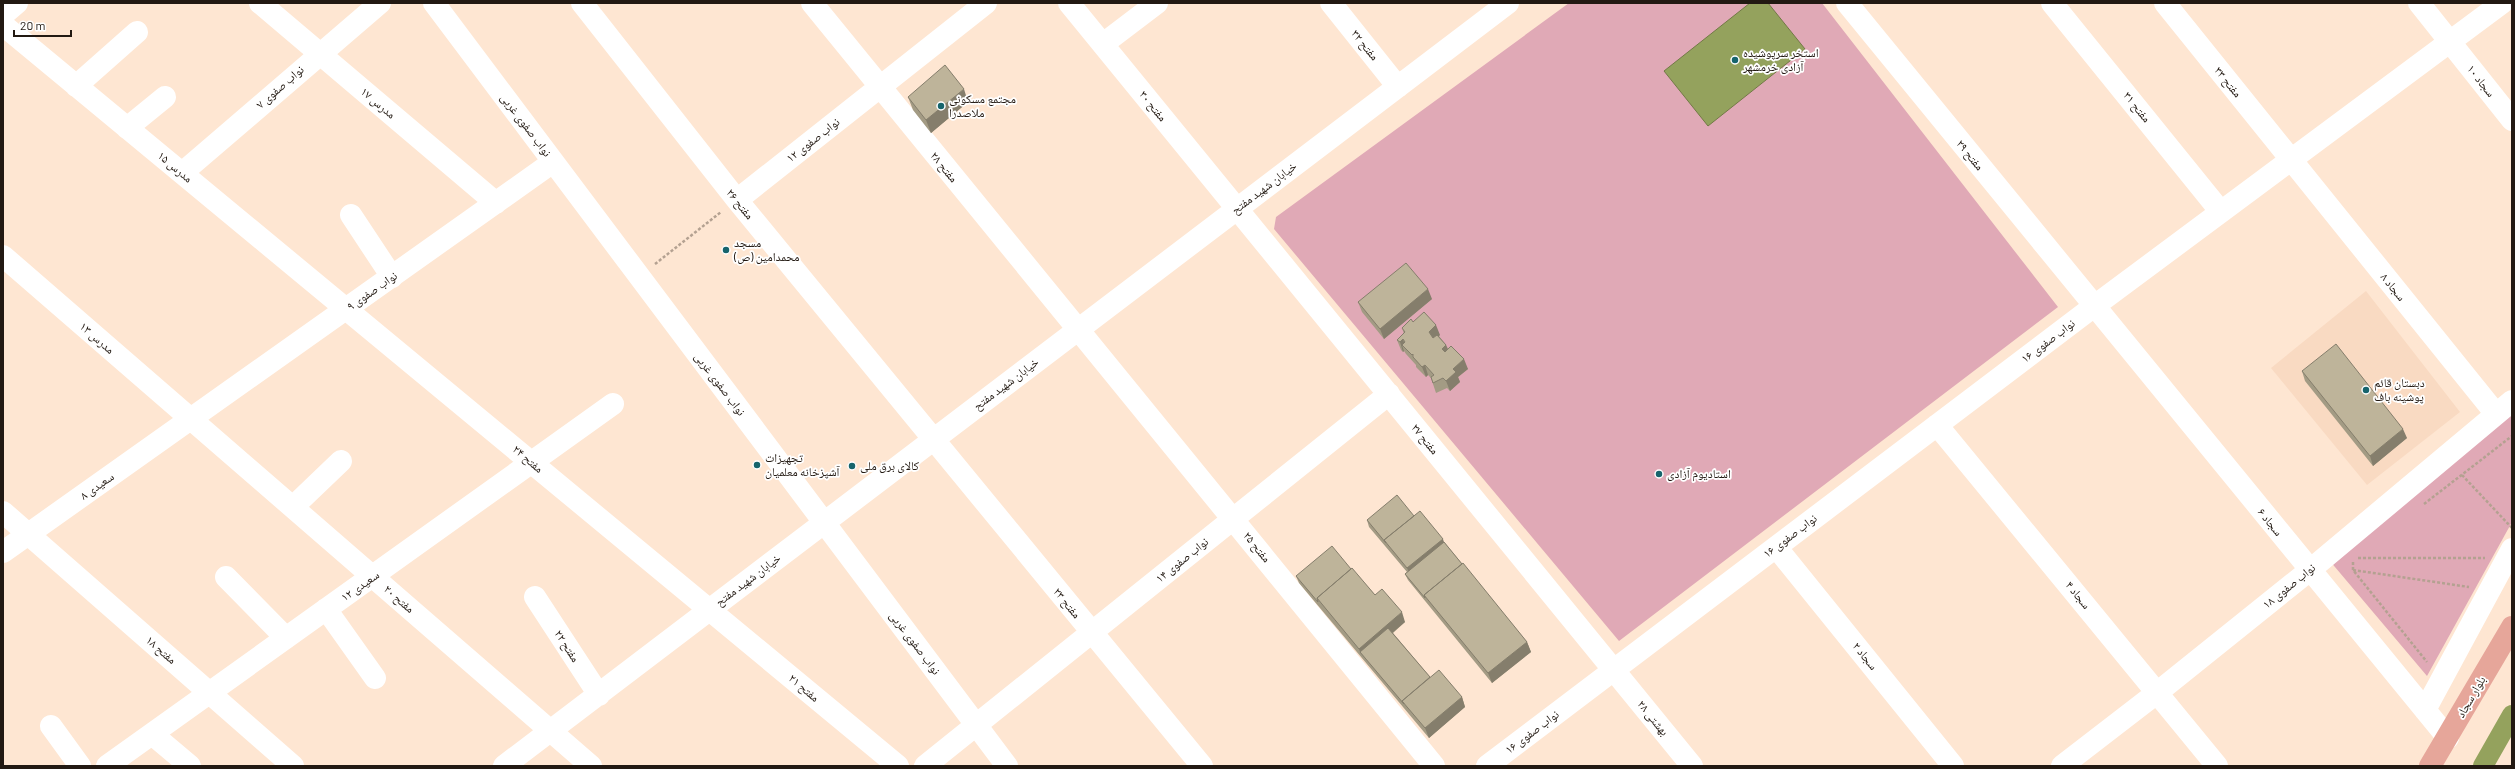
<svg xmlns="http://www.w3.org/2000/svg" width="2515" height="769" font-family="Barlow,'Noto Naskh Arabic',sans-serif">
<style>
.built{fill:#f9dac2}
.green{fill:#e0a9b6}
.water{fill:#94a25d;stroke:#727946}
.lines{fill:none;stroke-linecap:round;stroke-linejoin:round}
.canal{stroke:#94a25d;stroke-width:20}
.path{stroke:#b4a191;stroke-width:2.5;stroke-dasharray:3 2;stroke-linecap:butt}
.minor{stroke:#fff;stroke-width:22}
.major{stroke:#e6a69a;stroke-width:22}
.wall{fill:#a39b84}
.shaded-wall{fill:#857e6c}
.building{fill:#beb49a;stroke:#857e6c}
.poi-dot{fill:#16646c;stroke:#fff;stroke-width:1.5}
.labels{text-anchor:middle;stroke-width:3.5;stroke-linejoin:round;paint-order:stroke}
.street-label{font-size:12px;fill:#221912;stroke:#fff}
.poi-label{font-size:12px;fill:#221912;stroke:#fff;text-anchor:start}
</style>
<rect width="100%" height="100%" fill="#fee6d2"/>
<path class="built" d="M2366 291 2460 412 2367 485 2271 368Z"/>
<path class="green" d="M1569 3H1822L2058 307 1619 641 1274 229 1276 217Z
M2512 406V522L2427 676 2324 554Z"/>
<path class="water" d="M1750 3H1768L1805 49 1708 126 1664 71Z"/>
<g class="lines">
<path class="canal" d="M2483 766 2512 715"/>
<path class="path" d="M655 264 721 212
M2462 475 2512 528
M2424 504 2512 436
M2358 558H2485
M2353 562V570L2427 662
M2353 570 2469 587"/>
<path class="minor" d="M260 3 496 203
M434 3 1007 766
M582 3 737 200 1202 766
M812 3 1434 766
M1069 3 1692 766
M1331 3 1398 87
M1847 3 2448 738
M2052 3 2221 212
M2165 3 2496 414
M2419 3 2512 120
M3 15 17 3
M3 25 898 766
M1103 44 1157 3
M76 86 137 32
M127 128 165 97
M182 173 380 3
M737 200 986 3
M351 215 392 277
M3 256 591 766
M1937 425 2217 766
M293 507 341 461
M3 512 293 766
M1776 547 1953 766
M3 552 553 162
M226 577 286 638
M535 597 599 695
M326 609 375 678
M2425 710 2512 549
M51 726 80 766
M152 734 190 766
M107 766 613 404
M504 766 1508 3
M925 766 1389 394
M1487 766 2093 307 2502 3
M2062 766 2158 692 2310 570 2512 401"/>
<path class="major" d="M2430 766 2512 627"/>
</g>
<path class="wall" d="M908 97 968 102 931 133 913 110Z
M1432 299 1384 339 1362 312 1358 302Z
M1413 322 1440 335 1439 336 1446 345 1448 349 1468 369 1458 377 1460 382 1450 391 1447 388 1436 393 1431 378 1428 375 1426 377 1416 367V365L1406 354 1404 351 1403 352 1401 350 1397 340 1404 334 1402 328Z
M2302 371 2407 438 2373 466 2305 381Z
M1414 516 1444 542 1527 642 1531 652 1492 683 1408 580 1405 574 1407 572 1369 527 1367 520Z
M1351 569 1375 595 1405 622 1393 633 1430 677 1462 697 1465 707 1429 738 1299 583 1296 576Z"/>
<path class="shaded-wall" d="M964 89 968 102 931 133 926 120Z
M1428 289 1432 299 1384 339 1380 329Z
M1436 325 1440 335 1432 342 1429 332Z
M1403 339 1406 349 1402 345 1404 351 1403 352 1400 342Z
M1446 345 1450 354 1445 359 1442 349Z
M1464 359 1468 369 1458 377 1460 382 1450 391 1446 381 1453 369Z
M1425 365 1428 375 1426 377 1422 367Z
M2403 429 2407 438 2373 466 2370 456Z
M1443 539 1446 549 1411 577 1407 568Z
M1402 612 1405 622 1364 657 1360 652 1359 649Z
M1527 642 1531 652 1492 683 1488 673Z
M1462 697 1465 707 1429 738 1425 728Z"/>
<path class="building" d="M945 65 964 89 926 120 908 97Z
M1406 263 1428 289 1380 329 1358 302Z
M1424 312 1436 325 1429 332 1433 338 1437 335 1446 345 1442 349 1445 352 1451 346 1464 359 1453 369 1456 372 1446 381 1443 378 1433 383 1431 377 1434 375 1425 365 1422 367 1413 357V354L1412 355 1402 345 1405 342 1403 339 1400 342 1397 340 1405 332 1402 328 1411 319 1413 322Z
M2336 344 2403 429 2370 456 2302 371Z
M1397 495 1414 516 1384 540 1386 543 1367 520Z
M1420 511 1443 539 1407 568 1384 540Z
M1444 542 1462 564 1424 595 1425 598 1405 574Z
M1332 546 1351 569 1317 598 1318 602 1296 576Z
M1463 563 1527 642 1488 673 1424 595Z
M1352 568 1375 595 1382 589 1402 612 1359 649 1317 598Z
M1388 628 1430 677 1402 701 1404 704 1360 652Z
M1439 670 1462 697 1425 728 1402 701Z"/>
<g class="poi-dot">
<circle cx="1735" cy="60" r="4"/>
<circle cx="941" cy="106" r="4"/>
<circle cx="726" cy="250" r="4"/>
<circle cx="2366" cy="390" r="4"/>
<circle cx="757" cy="465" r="4"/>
<circle cx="852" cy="466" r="4"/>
<circle cx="1659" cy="474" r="4"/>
</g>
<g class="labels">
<g class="street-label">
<text transform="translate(1365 45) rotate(51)" y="4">مفتح ۳۲</text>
<text transform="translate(2481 81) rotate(52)" y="4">سجاد ۱۰</text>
<text transform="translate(2228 82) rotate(51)" y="4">مفتح ۳۳</text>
<text transform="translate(280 87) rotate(-41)" y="4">نواب صفوی ۷</text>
<text transform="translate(378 103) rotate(40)" y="4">مدرس ۱۷</text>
<text transform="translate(1153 106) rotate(51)" y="4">مفتح ۳۰</text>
<text transform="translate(2137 107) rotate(51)" y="4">مفتح ۳۱</text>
<text transform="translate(526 125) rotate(53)" y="4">نواب صفوی غربی</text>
<text transform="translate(813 140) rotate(-38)" y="4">نواب صفوی ۱۲</text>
<text transform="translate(1970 155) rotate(51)" y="4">مفتح ۲۹</text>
<text transform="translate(175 167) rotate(40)" y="4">مدرس ۱۵</text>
<text transform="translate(944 167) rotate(51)" y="4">مفتح ۲۸</text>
<text transform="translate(1264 188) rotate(-37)" y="4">خیابان شهید مفتح</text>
<text transform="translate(740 204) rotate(51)" y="4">مفتح ۲۶</text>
<text transform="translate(2393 287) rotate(51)" y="4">سجاد ۸</text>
<text transform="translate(372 291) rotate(-35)" y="4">نواب صفوی ۹</text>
<text transform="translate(97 338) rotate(41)" y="4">مدرس ۱۳</text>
<text transform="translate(2048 341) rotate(-37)" y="4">نواب صفوی ۱۶</text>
<text transform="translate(720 384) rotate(53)" y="4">نواب صفوی غربی</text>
<text transform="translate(1006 384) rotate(-37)" y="4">خیابان شهید مفتح</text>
<text transform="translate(1425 439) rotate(51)" y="4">مفتح ۲۷</text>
<text transform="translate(528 459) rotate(40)" y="4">مفتح ۲۴</text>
<text transform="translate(97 486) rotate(-35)" y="4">سعیدی ۸</text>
<text transform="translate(2270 522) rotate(51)" y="4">سجاد ۶</text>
<text transform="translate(1790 536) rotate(-37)" y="4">نواب صفوی ۱۶</text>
<text transform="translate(1257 547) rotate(51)" y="4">مفتح ۲۵</text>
<text transform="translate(1182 560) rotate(-39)" y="4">نواب صفوی ۱۴</text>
<text transform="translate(748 580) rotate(-37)" y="4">خیابان شهید مفتح</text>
<text transform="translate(360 586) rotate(-35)" y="4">سعیدی ۱۲</text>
<text transform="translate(2289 586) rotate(-39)" y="4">نواب صفوی ۱۸</text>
<text transform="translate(2078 595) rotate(51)" y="4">سجاد ۴</text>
<text transform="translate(399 599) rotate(41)" y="4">مفتح ۲۰</text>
<text transform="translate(1067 603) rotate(51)" y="4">مفتح ۲۳</text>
<text transform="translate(915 643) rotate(53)" y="4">نواب صفوی غربی</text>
<text transform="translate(567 646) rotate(57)" y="4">مفتح ۲۲</text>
<text transform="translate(161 650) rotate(41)" y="4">مفتح ۱۸</text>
<text transform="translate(1865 656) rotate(51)" y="4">سجاد ۲</text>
<text transform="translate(804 688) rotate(40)" y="4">مفتح ۲۱</text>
<text transform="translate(2471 697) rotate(-60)" y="4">بلوار سجاد</text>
<text transform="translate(1653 718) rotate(51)" y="4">بهشتی ۲۸</text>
<text transform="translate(1532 732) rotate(-37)" y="4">نواب صفوی ۱۶</text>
</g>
<g class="poi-label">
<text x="1743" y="57">استخر سرپوشیده<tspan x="1743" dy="14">آزادی خرمشهر</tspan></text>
<text x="949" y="103">مجتمع مسکونی<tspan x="949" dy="14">ملاصدرا</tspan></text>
<text x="734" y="247">مسجد<tspan x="734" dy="14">محمدامین (ص)</tspan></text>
<text x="2374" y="387">دبستان قائم<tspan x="2374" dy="14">پوشینه باف</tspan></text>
<text x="765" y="462">تجهيزات<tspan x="765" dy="14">آشپزخانه معلمیان</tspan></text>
<text x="860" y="470">کالای برق ملی</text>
<text x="1667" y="478">استادیوم آزادی</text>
</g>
</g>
<rect width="2515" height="769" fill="none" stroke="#221912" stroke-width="8"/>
<path d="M14 30v6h57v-6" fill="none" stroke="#221912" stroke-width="2"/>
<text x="20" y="30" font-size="12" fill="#221912" stroke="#ffffff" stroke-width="3" paint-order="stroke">20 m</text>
</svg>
